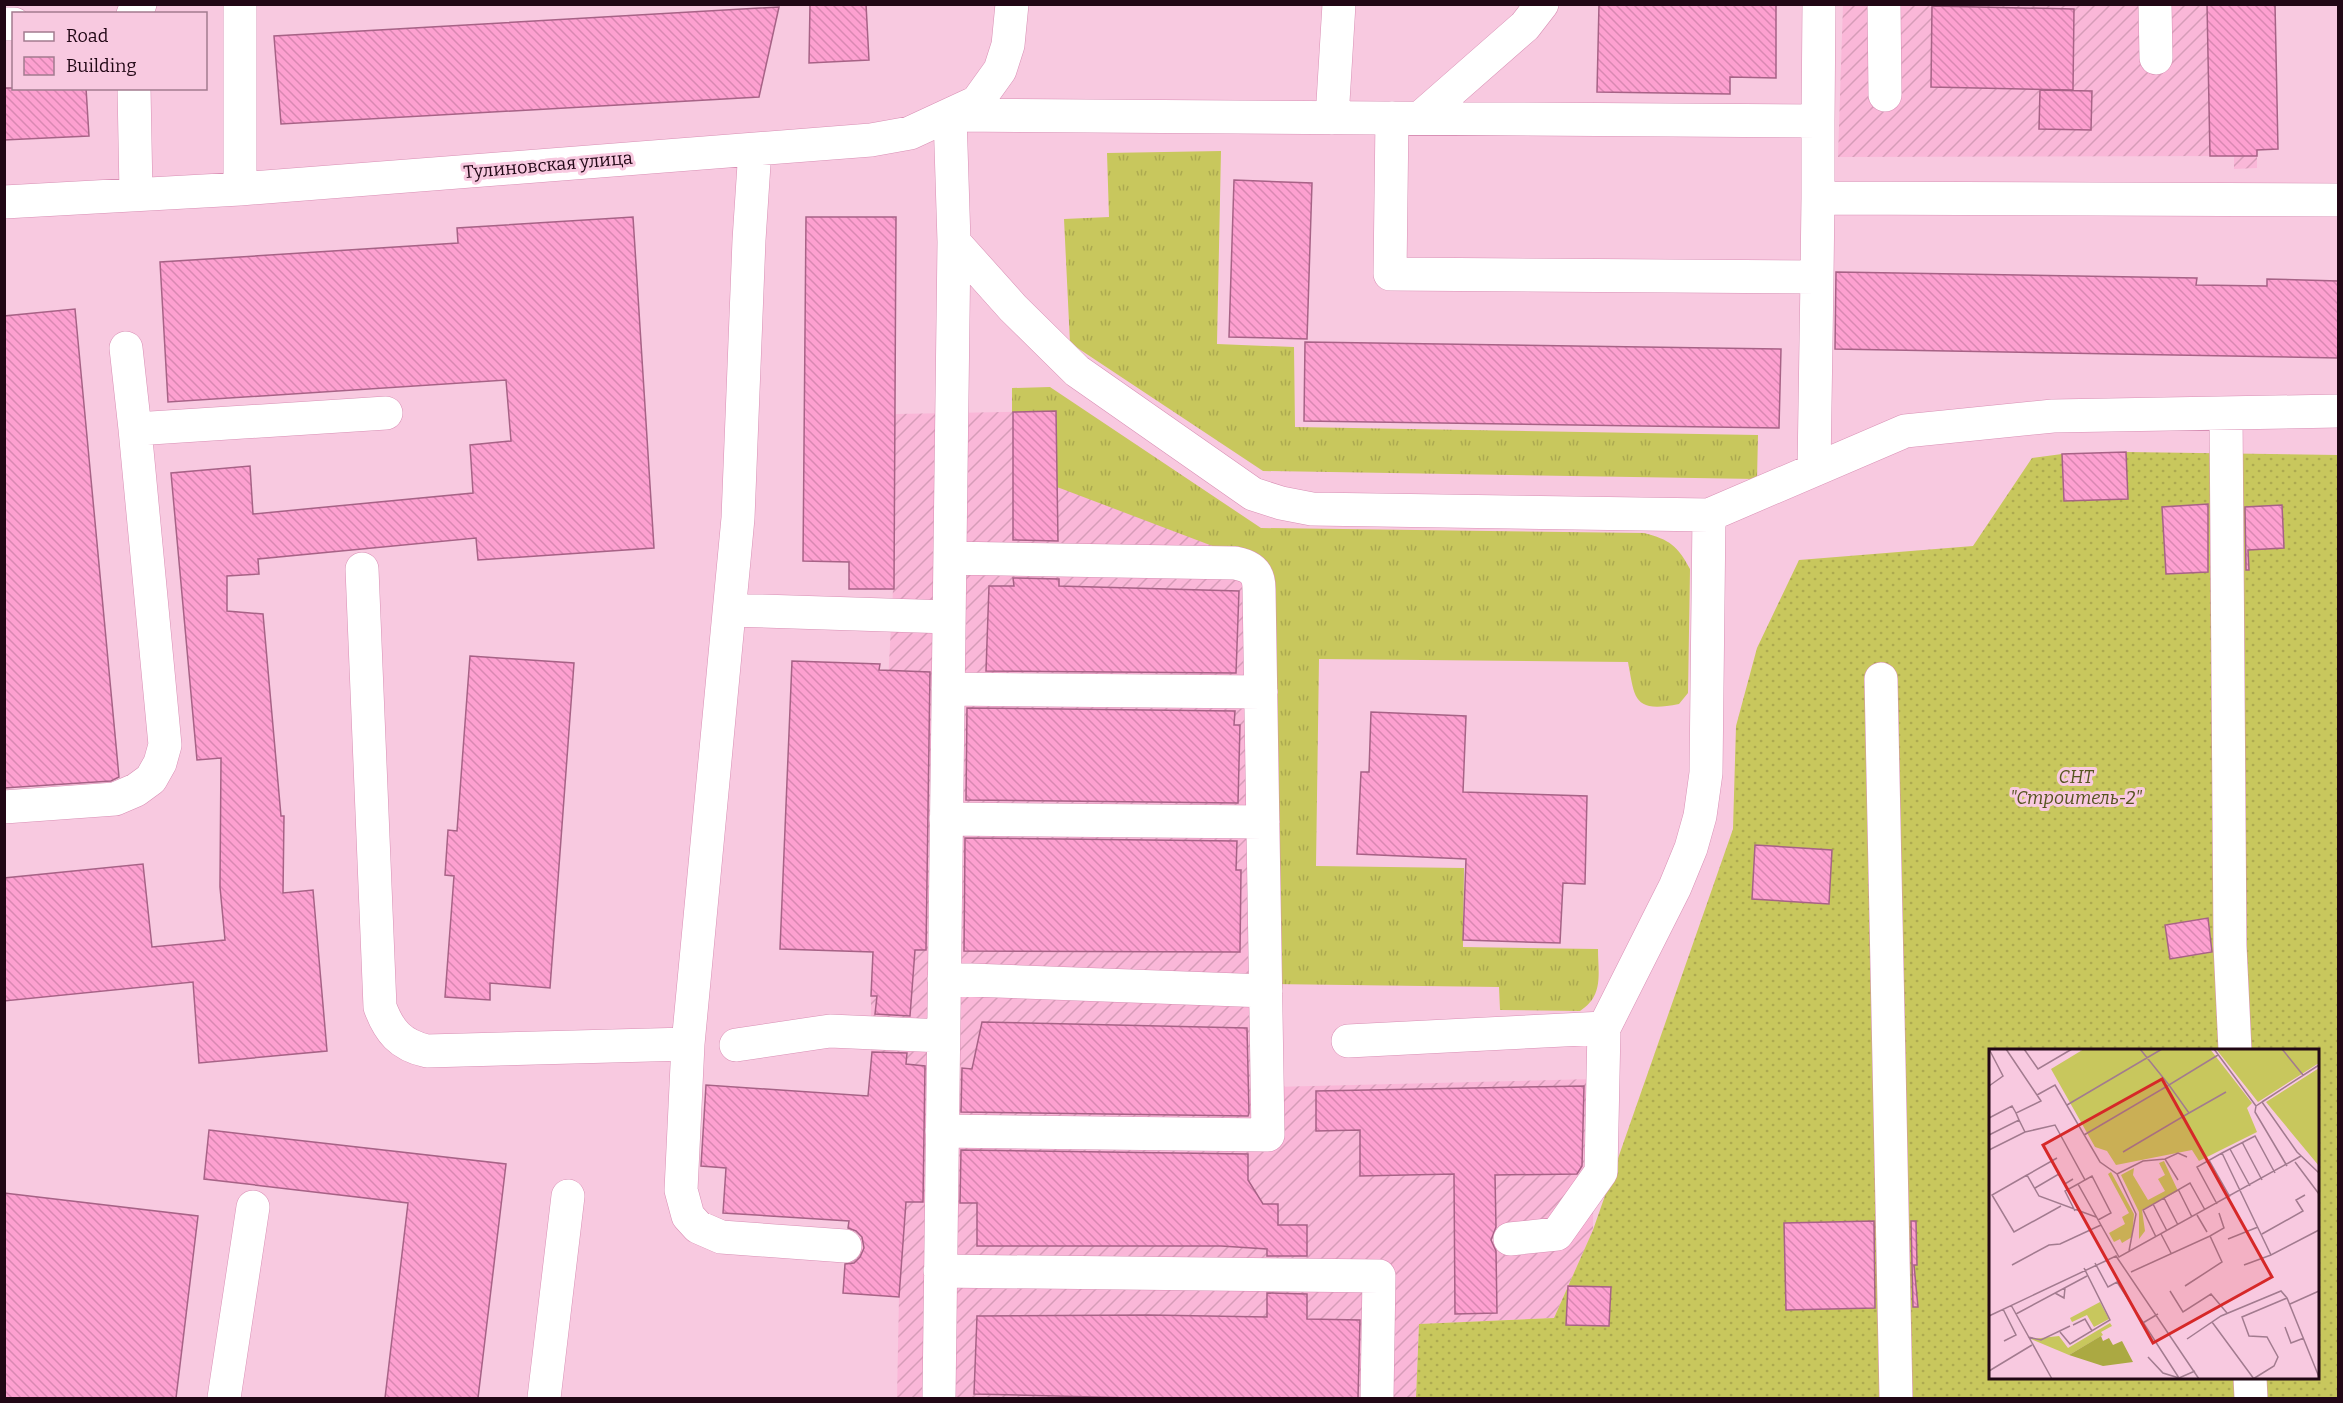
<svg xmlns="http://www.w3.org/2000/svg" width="2343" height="1403" font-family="Bitter,serif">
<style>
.industrial{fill:url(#industrial-furrows)}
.grass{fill:url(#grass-tufts)}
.garden{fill:url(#garden-dots);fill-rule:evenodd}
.building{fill:url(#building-back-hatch);stroke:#a76286;stroke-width:1.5}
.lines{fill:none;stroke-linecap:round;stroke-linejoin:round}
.minor-casing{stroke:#d88fb4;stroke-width:34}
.minor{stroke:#fff;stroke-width:33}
.labels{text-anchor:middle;stroke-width:6;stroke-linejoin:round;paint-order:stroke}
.street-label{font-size:18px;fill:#210715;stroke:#f8c9e0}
.park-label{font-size:18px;font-style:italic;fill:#54531d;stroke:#f8c9e0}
.inset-road{fill:none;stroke:#a27b8f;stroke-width:1.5}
.view{fill:#d62828;fill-opacity:0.15;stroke:#d62828;stroke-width:3}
.inset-edge{fill:none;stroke:#210715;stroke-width:3}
</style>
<defs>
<pattern id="industrial-furrows" width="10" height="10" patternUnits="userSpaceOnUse" patternTransform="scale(1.5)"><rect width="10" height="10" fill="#fab7d8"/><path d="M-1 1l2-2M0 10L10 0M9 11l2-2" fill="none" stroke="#d69cb8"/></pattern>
<pattern id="grass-tufts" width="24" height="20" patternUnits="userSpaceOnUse" patternTransform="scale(1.5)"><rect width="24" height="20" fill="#c8c75d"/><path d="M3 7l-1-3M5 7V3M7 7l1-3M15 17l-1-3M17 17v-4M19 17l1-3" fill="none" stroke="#aca950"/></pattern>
<pattern id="garden-dots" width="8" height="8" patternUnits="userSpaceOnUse" patternTransform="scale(1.5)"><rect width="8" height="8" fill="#c8c75d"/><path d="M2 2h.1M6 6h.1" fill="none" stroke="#aca950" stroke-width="1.8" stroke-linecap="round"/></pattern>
<pattern id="building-back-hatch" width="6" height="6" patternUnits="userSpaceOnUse" patternTransform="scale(1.5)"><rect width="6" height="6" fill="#fda0d0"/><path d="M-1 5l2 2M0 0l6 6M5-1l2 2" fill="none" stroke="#d988b2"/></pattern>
</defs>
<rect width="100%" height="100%" fill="#f8c9e0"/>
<path class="industrial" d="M1843 5H2275L2278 149 2257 150V168L2234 169V156L1838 157Z
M806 217H896L895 414 1056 411 1260 564 1272 1087 1594 1079 1593 1230 1554 1318 1419 1324 1416 1398H897L899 1297 843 1293 846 1258 857 1259 871 1062V996L893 590 849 589V562L803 561Z"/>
<path class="grass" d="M1221 151 1217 344 1294 347 1295 427 1758 435 1757 479 1263 471 1070 343 1064 219 1109 217 1107 153Z
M1050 387 1261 528 1644 533C1670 540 1677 545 1690 569L1688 693 1679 704C1633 713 1635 699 1628 662L1319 659 1316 866 1464 868 1463 947 1598 949C1598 974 1604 996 1580 1011L1500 1010 1499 987 1271 984 1260 564 1057 487 1056 412H1012V388Z"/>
<path class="garden" d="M2126 452 2338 455V1398H1416L1419 1324 1554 1318 1593 1230 1733 829 1736 726 1757 648 1799 560 1973 546 2032 458 2062 454ZM1990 1050H2318V1378H1990Z"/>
<path class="building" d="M810 4H866L869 60 809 63Z
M1599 4H1776V78L1730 77V94L1597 92Z
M2207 4H2275L2278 149 2257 150V156H2210Z
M1932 6 2074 9 2073 90 1931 87Z
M779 7 759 97 281 124 274 36Z
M4 88H86L89 136 4 140Z
M2040 90 2092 91 2091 130 2039 129Z
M1234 180 1312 183 1307 339 1229 337Z
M633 217 654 548 478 560 476 538 258 559 259 574 227 576V611L263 614 281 816H284L283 893 313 890 327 1051 199 1063 193 982 4 1001V878L143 864 152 947 225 940 220 887 221 758 197 760 171 473 250 466 253 514 473 493 470 445 511 441 506 380 168 402 160 262 458 243 457 228Z
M806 217H896L894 589H849V562L803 561Z
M1836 272 2197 278 2196 285 2267 286V279L2338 281V358L1835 349Z
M75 309 119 777 111 781 4 788V316Z
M1305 342 1781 349 1779 428 1304 421Z
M1056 411 1058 541 1013 540V412Z
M2126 452 2128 499 2064 501 2062 454Z
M2208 504V572L2166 574 2162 507Z
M2282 505 2284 548 2248 550 2249 570H2246L2245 507Z
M1013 578 1059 579V586L1239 591 1236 673 986 671 989 586H1014Z
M470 656 574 663 550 988 490 983V1000L445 997 454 876 445 875 448 830 457 831Z
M792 661 880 664 879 670 930 672 926 950H915L910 1016 875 1014 877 996H871L873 952 780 949Z
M967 708 1235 711 1234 725H1240L1238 803 966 800Z
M1371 712 1466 716 1463 792 1587 796 1585 884 1563 883 1560 943 1463 940 1466 859 1357 854 1361 772H1369Z
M965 838 1237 841 1236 870H1241L1240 952 964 951Z
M1755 845 1832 850 1829 904 1752 899Z
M2208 918 2212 952 2170 959 2165 925Z
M982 1022 1247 1028 1249 1113 1248 1116 961 1112 962 1068 972 1069Z
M872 1052 907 1053 906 1064 925 1066 923 1202H906L899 1297 843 1293 845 1264 854 1263 860 1257 864 1248 862 1237 856 1231 848 1228 849 1221 723 1213 726 1168 701 1166 706 1085 868 1096Z
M1584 1086 1582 1166 1577 1174 1495 1175 1496 1227 1491 1240 1496 1251 1497 1313 1455 1314 1454 1174 1360 1176V1130L1316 1131V1091Z
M209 1130 506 1164 478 1398H385L408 1203 204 1179Z
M961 1150 1248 1154V1180L1263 1204H1278V1225H1307V1256H1267V1249L1221 1246H977V1203H960Z
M4 1193 198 1216 176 1398H4Z
M1874 1221 1875 1308 1786 1310 1784 1223Z
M1911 1221H1916L1917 1265H1914L1918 1307H1913Z
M1568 1286 1611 1287 1609 1326 1566 1325Z
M1267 1293 1307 1294V1319L1360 1320 1358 1398H1133L974 1394 977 1316 1149 1315 1267 1317Z"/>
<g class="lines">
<g class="minor-casing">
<path id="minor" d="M1884 4 1885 95
M2155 4 2156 58
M133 14 140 4
M4 24H14
M134 88 136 193
M1332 118 1339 4
M1392 118 1390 274 1817 277 1818 198
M1420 118 1525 26 1542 4
M1818 121 1819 4
M240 189V4
M4 202 240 189 871 140 910 133 977 102 1000 70 1008 45 1012 4
M954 242 1013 308 1077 371 1253 494 1281 503 1312 509 1709 515 1905 431 2053 416 2338 411
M126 348 135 429
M2226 413 2230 946 2235 1050
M1814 469 1817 277
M362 569 380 1007C389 1031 400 1045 427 1051L688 1044 738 518 749 240 755 149
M730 610 949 617
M1881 679 1896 1398
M948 689 1261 692
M4 807 115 799 136 790 151 779 160 763 165 745 135 429 386 413
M946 819 1263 822
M944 979 1266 991
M1348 1041 1604 1028 1675 887 1691 848 1700 816 1706 773 1709 515
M688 1044 681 1190 688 1216 698 1227 721 1237 845 1246
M736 1045 830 1031 943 1036
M942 1131 1268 1135 1259 589C1259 572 1251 566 1235 563L950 558
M1510 1239 1557 1234 1601 1172 1604 1028
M940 1271 1379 1276 1377 1398
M2250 1378 2251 1398
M224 1398 253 1207
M544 1398 568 1196
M939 1398 954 242 950 115 1818 121V198L2338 200"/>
</g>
<use href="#minor" class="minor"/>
</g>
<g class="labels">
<g class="street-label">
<text transform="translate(548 165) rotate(-5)" y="6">Тулиновская улица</text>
</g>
<g class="park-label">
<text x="2076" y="783">СНТ<tspan x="2076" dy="21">"Строитель-2"</tspan></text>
</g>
</g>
<g transform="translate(1989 1049)">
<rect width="330" height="330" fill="#f8c9e0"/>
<path d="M175 112 189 142 153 161 156 182 150 190V163L132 126 145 119 144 126 159 151 176 142 169 130 176 126 170 114ZM122 123 145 165 143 188 133 194 131 190 125 193 120 184 136 175 133 168 140 164 119 125ZM111 253 120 270 105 278 98 266 83 273 81 269ZM121 274 123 277 112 283 114 286 80 306 42 290 70 287 79 299Z" fill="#c8c75d"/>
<path d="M112 287 114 292 120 289 124 296 133 292 144 313 114 317 80 306Z" fill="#aba942"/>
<path d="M95 0H221L263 54 258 59 268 83 210 112 203 101 127 116 118 102 106 98 62 20ZM227 0H330V14L269 53ZM330 19V117L277 53Z" fill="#c8c75d"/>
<path class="inset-road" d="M0 0 14 27 0 37M17 0 52 52 27 64 30 71M35 0 49 20 83 0M151 0 180 36 229 6M225 0 267 57 266 63 298 117M293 0 314 26M48 46 66 36 111 113 128 125 147 165 140 202M273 53 330 16M78 56 173 0M267 57 273 53 308 103 330 124M200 64 237 43M0 69 23 57 27 64M0 86 30 71 36 83M95 86 180 36 200 64 134 103M253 93 273 131M241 100 261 137M0 101 36 83 66 76 96 131 89 135 130 208 312 107M233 104 282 206 330 181M68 109 38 126 50 147 107 168M176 110 189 104 198 108M220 111 241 148M306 113 330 145M70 125 76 135 84 130M128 125 154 112 176 110 189 131M38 126 3 146 25 183 72 157M96 131 103 127 122 164 109 171M46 139 70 125 63 112M189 140 203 168M175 149 189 176M164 155 178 182M228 155 208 118 233 104 266 87 286 124M86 162 76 142 89 135M208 166 218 183M172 185 182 204M273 185 314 162 307 151 316 146M221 187 235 179 230 164M167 188 154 161 201 134 216 161M239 190 269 178M106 214 119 238 128 233 190 329 206 322M23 216 60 196 71 195 112 176M255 216 282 206M142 223 221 187 233 213 196 237M181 242 194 263 222 245 238 264M66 244 75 249 76 239M301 255 330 242M22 256 63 330M14 260 27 286 15 292M27 265 98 227M0 267 127 207 210 330M223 273 265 330M152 275 169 265M84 276 96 270 103 282M296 278 302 294 315 289M71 283 81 295 121 271 95 219M39 288 52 291 81 277M198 290 232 267 292 242 298 249 330 328M159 308 174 324 190 329M0 322 43 296M264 330 285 317 289 308 278 288 260 287 253 268 298 249"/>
<path class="view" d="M173 30 283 228 164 294 54 96Z"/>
<rect width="330" height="330" class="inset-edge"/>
</g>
<rect width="2343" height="1403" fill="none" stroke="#210715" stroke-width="12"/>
<rect x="12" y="12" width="195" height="78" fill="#f8c9e0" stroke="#a27b8f" stroke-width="1.5"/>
<rect x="24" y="32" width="30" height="9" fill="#ffffff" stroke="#a27b8f" stroke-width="1.5"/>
<text x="66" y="42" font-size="18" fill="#210715">Road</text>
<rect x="24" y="57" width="30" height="18" fill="url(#building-back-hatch)" stroke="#a27b8f" stroke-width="1.5"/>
<text x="66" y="72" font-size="18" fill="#210715">Building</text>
</svg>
